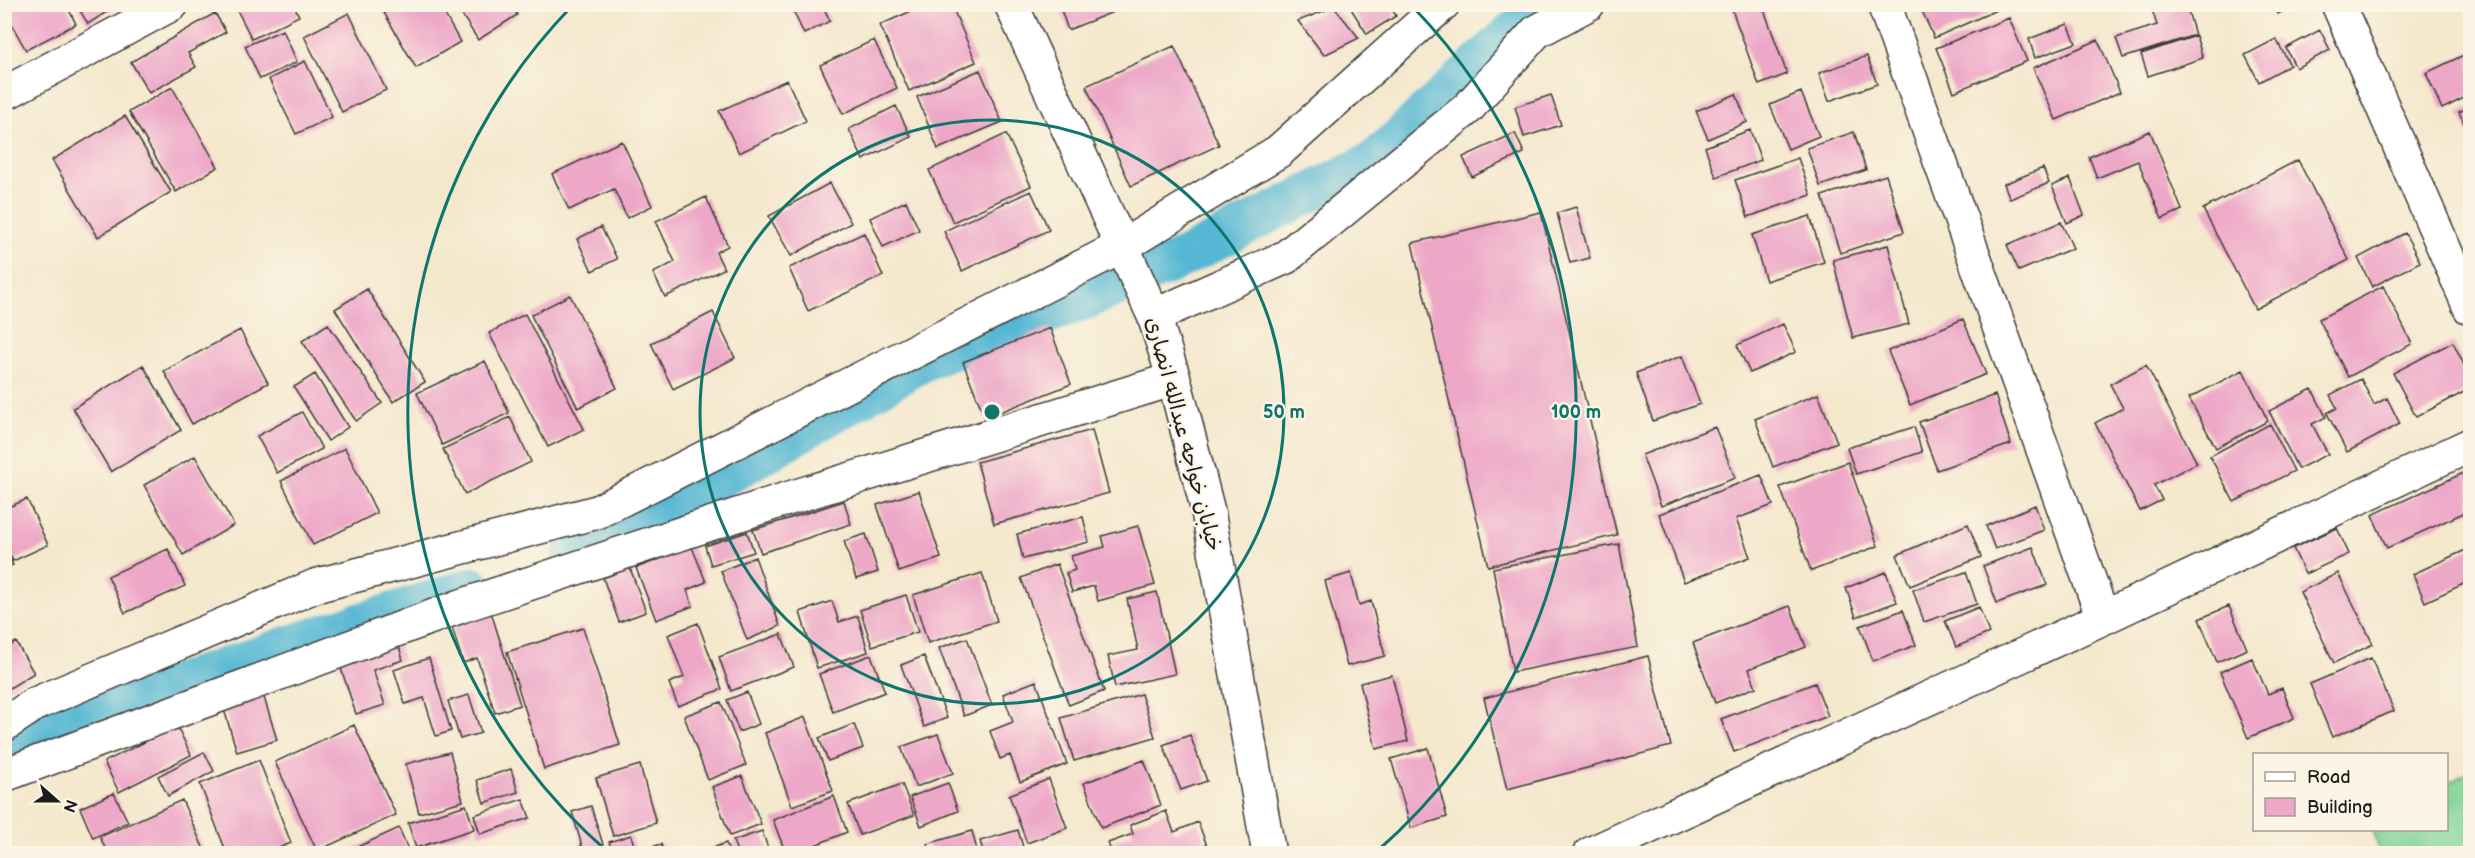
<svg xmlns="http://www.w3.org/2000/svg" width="2475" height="858" font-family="'Balsamiq Sans','Playpen Sans Arabic',sans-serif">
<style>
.green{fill:#7fd497;stroke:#4e785a;stroke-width:1.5}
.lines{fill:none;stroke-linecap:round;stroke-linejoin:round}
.canal{stroke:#54b7d3;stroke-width:40}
.building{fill:#eda7c7}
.minor-casing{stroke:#3c3b37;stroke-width:36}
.minor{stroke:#fff;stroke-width:33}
.ring{fill:none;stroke:#0f766e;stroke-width:3}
.labels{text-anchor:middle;stroke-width:4.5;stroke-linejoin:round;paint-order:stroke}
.street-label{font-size:21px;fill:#1c1c1c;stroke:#fcf5e5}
.centre{fill:#0f766e;stroke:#fcf5e5;stroke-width:3}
.ring-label{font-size:18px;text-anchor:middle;font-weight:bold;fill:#0f766e;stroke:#fcf5e5;stroke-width:4.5;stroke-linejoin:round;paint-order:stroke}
</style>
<rect width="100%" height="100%" fill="#fcf5e5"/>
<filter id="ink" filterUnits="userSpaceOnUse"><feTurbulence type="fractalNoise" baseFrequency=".0167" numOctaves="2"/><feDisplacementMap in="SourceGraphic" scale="12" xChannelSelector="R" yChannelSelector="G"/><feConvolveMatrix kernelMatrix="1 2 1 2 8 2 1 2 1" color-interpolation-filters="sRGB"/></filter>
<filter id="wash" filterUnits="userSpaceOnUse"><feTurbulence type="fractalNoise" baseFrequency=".008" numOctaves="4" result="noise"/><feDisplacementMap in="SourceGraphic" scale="24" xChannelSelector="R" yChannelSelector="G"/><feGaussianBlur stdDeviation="1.35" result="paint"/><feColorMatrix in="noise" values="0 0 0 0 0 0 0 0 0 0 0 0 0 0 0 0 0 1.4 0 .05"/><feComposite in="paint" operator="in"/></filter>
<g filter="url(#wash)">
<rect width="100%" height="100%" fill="#f4e8cd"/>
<path class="green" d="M2470 771V853H2380L2373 830H2446L2447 784Z"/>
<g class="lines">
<path class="canal" d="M572 555 606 545 926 360 1085 300 1174 262 1375 160 1542 4
M4 755 43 729 299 642 472 587"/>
</g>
<g id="blocks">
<path class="building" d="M4 4H66L76 24 26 50 4 11Z
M76 4H119L88 24Z
M239 4H293L299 16 252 39 235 6Z
M379 4H439L460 42 416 68Z
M455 4H511L517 15 478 40Z
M790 4H822L830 21 804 34Z
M927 4H951L976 62 909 91 880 25Z
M1059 4H1110L1113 12 1068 30Z
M1348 4H1389L1396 16 1367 34Z
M1730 4H1762L1787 74 1759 85Z
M1919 4H2002L2003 7 1934 38Z
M2150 4H2186L2195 35 2123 58 2116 38 2157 25Z
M2274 4H2296L2278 14Z
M1292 5H1320L1295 13Z
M1334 7 1359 38 1324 55 1298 21Z
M215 13 226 32 188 53 196 67 149 93 131 62Z
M349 13 386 90 342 112 304 36Z
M2009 18 2027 61 1954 92 1936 48Z
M2068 24 2076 43 2035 58 2029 39Z
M283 30 297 62 260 79 245 46Z
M2320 30 2330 50 2296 68 2286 48Z
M2196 36 2203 58 2148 76 2141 54Z
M2276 39 2290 65 2259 82 2245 55Z
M874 40 897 88 843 114 820 65Z
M2098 40 2120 92 2056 120 2033 68Z
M1174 46 1219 145 1131 186 1086 86Z
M2470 52V95L2442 109 2426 73Z
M1867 56 1877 84 1829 101 1819 73Z
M305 61 332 117 296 134 269 79Z
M980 70 1002 122 938 149 917 97Z
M787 80 806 121 739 153 719 111Z
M172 87 218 167 176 192 129 112Z
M1801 92 1819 136 1788 149 1770 105Z
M1736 94 1747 122 1708 139 1696 111Z
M1551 95 1561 125 1524 137 1515 107Z
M896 106 911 137 863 160 849 129Z
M2470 107V137L2459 112Z
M125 116 171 192 98 237 52 160Z
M1750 130 1761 160 1716 177 1705 147Z
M2150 131 2182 210 2162 219 2138 161 2097 178 2089 157Z
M1854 132 1866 170 1820 186 1807 148Z
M1515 133 1524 153 1472 177 1463 157Z
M1006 134 1031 186 953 222 929 170Z
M622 141 652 206 627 218 614 189 569 210 552 174Z
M1798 158 1811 195 1748 217 1735 180Z
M2298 160 2349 260 2255 309 2203 209Z
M2043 168 2049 183 2010 199 2004 184Z
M1886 175 1904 232 1840 253 1822 196Z
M2070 178 2084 215 2067 223 2052 186Z
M830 183 851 223 791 256 769 216Z
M1031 191 1049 230 962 271 944 231Z
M706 197 728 246 716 252 724 269 665 297 653 273 675 262 656 221Z
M906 201 919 230 883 247 870 218Z
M1576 207 1590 258 1570 263 1557 213Z
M1541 212 1617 535 1488 566 1412 243Z
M1810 216 1824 262 1766 281 1752 235Z
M2061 222 2073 248 2019 271 2007 245Z
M601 227 617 259 592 271 577 239Z
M864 233 883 276 808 311 789 268Z
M2405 233 2420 262 2372 287 2358 258Z
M1888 245 1909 324 1853 338 1833 260Z
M2383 286 2412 344 2348 377 2319 319Z
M367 289 425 382 393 402 335 309Z
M570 295 617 388 578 408 531 315Z
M713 312 735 358 673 389 651 343Z
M525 314 584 429 548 447 489 333Z
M1963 319 1986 374 1910 405 1888 351Z
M328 324 382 403 356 421 302 341Z
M1783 324 1796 352 1750 373 1737 345Z
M1050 328 1071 384 985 418 963 362Z
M240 330 268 383 192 424 164 371Z
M2453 342 2470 377V389L2416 417 2393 373Z
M1682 356 1700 404 1653 421 1636 373Z
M485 361 509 413 442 445 417 393Z
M143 365 181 430 111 472 73 408Z
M2146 365 2197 463 2154 485 2162 500 2140 511 2095 423 2123 408 2110 384Z
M2243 370 2268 421 2216 448 2189 398Z
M315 374 348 427 328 441 294 387Z
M2361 379 2374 405 2387 398 2400 424 2347 452 2327 413 2337 408 2330 395Z
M2312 389 2326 417 2312 424 2328 454 2298 469 2269 411Z
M1818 394 1837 442 1773 467 1755 419Z
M1995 395 2011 444 1937 470 1919 422Z
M302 412 322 449 277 473 257 436Z
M510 417 531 462 465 494 443 449Z
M2270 424 2294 471 2234 502 2210 456Z
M1715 427 1735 478 1661 506 1642 455Z
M1914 427 1922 452 1856 474 1847 448Z
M1092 430 1109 493 994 524 977 462Z
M345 448 377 513 313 545 281 481Z
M195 456 234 525 183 555 144 485Z
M1848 462 1878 546 1811 571 1780 487Z
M2470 470V510L2387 548 2372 515Z
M1761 475 1773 505 1736 519 1750 557 1684 582 1659 514Z
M919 491 941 558 899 572 877 505Z
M27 499 48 545 13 561 4 542V509Z
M844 501 851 524 761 553 753 530Z
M2035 505 2044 530 1995 549 1986 526Z
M1083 517 1089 542 1023 559 1017 534Z
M1968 524 1981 557 1910 586 1897 555Z
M1138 526 1155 585 1098 601 1094 586 1072 592 1066 573 1075 570 1071 556 1105 547 1102 536Z
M2337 528 2349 554 2305 574 2293 548Z
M747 532 754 552 711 565 705 546Z
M866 534 878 572 856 579 844 541Z
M1619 544 1638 647 1513 672 1493 568Z
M4 547 13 565 4 569Z
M692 547 706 582 687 590 693 606 656 620 636 568Z
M2033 547 2047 585 1997 603 1983 566Z
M2470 548V581L2425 602 2413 574Z
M168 549 185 586 125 613 108 576Z
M755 557 780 626 747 640 721 571Z
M1057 564 1104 691 1069 705 1021 578Z
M630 568 646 612 619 622 603 578Z
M1886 572 1897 602 1856 617 1846 588Z
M1966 572 1977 604 1924 622 1913 590Z
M982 573 997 621 928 643 913 595Z
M1351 573 1359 605 1371 601 1385 656 1347 666 1325 581Z
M2338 573 2373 644 2334 663 2300 592Z
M1157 592 1175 674 1115 687 1108 656 1138 650 1127 599Z
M906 595 918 632 872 646 860 610Z
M832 601 839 622 858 616 868 652 817 668 800 612Z
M1790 606 1806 647 1749 669 1756 687 1715 703 1693 643Z
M2229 606 2247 649 2217 662 2199 619Z
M1979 607 1989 633 1956 647 1945 621Z
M1903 610 1916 645 1873 661 1860 626Z
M491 612 520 705 495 713 477 658 463 663 451 624Z
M698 623 722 689 678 706 669 683 684 677 668 635Z
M583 628 620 745 544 769 507 652Z
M781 634 794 667 731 691 719 657Z
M396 636 403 660 373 670 385 705 356 714 337 656Z
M967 638 992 705 964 716 939 648Z
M16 642 34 673 5 691V649Z
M871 655 885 692 833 712 819 674Z
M924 656 947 718 924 727 901 665Z
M1648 656 1671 746 1507 789 1484 698Z
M429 658 451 731 436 736 424 698 405 704 394 670Z
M2252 658 2268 694 2282 688 2294 718 2248 738 2220 672Z
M2371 658 2394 711 2332 737 2310 684Z
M1392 675 1408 741 1376 749 1360 683Z
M1036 681 1067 764 1020 782 1010 755 1000 759 990 731 1013 722 1003 694Z
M1815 683 1828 716 1734 752 1721 719Z
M747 692 759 724 739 732 727 700Z
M263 694 277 740 237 752 223 706Z
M1141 694 1155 737 1074 761 1061 718Z
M469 695 481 733 460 739 448 701Z
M721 702 746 765 708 780 684 716Z
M805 717 833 791 792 806 765 733Z
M854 724 863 748 828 761 819 738Z
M354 725 396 815 317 851 275 762Z
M177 726 191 755 119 792 104 762Z
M938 734 953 773 916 787 901 747Z
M1190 735 1207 781 1181 790 1163 745Z
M1428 748 1447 817 1411 828 1391 759Z
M204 752 214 771 168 796 158 776Z
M450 752 463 801 419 813 406 764Z
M259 760 291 843 264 854H227L200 784Z
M1144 760 1161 805 1101 828 1084 783Z
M640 765 656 823 613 836 596 778Z
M511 769 518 792 484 803 477 780Z
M742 776 761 824 730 836 712 787Z
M1049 779 1067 828 1027 843 1009 795Z
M948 783 958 811 921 826 910 797Z
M902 784 914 815 860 835 848 804Z
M114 793 128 822 93 838 80 808Z
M834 796 847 832 793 854H786L773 820Z
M523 799 530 818 480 834 474 815Z
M182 800 206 854H108L100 837Z
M466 805 474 829 416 848 408 823Z
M591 806 606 854H568L567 851 582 846 572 812Z
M1166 811 1174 832 1198 822 1210 854H1112L1108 843 1133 834 1130 825Z
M399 828 410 854H342Z
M1018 830 1025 854H984L980 841Z
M762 831 770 854H738L733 841Z
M972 831 978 854H930L927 844Z
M631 835 636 852 661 844 664 854H613L609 842Z
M726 843 730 854H699V853Z"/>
</g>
</g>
<g filter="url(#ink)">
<use href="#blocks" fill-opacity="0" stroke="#3c3b37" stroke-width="1.5"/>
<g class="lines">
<g class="minor-casing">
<path id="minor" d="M1011 4 1154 316 1174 379 1208 511 1269 854
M1884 4 2103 618
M2338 4 2470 308
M4 94 172 4
M1154 316 1286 257 1468 108 1536 32 1588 4
M4 725 35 704 315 586 597 512 1123 246 1279 151 1443 4
M4 775 461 606 777 502 1174 379
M1590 854 2103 618 2470 445"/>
</g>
<use href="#minor" class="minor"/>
</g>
</g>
<g class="ring">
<circle cx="992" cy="412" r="292"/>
<path d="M609 853A584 584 0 0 1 572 6M1412 6A584 584 0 0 1 1375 853"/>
</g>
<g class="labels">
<g class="street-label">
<text transform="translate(1184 434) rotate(75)" y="7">خیابان خواجه عبدالله انصاری</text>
</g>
</g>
<circle cx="992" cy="412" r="9" class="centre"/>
<g class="ring-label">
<text x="1284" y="418">50 m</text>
<text x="1576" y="418">100 m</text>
</g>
<rect width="2475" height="858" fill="none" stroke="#fcf5e5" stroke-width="24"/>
<rect x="2253" y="753" width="195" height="78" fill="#fcf5e5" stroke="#a29e95" stroke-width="1.5"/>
<rect x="2265" y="772" width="30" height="9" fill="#ffffff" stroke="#a29e95" stroke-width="1.5"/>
<text x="2307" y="783" font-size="18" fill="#1c1c1c">Road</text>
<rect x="2265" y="798" width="30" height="18" fill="#eda7c7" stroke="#a29e95" stroke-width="1.5"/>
<text x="2307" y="813" font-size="18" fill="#1c1c1c">Building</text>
<g transform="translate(57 801) rotate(111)" stroke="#fcf5e5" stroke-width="4.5" paint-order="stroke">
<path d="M0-4.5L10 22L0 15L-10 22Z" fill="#1c1c1c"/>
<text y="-9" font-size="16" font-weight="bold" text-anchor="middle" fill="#1c1c1c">N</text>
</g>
</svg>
